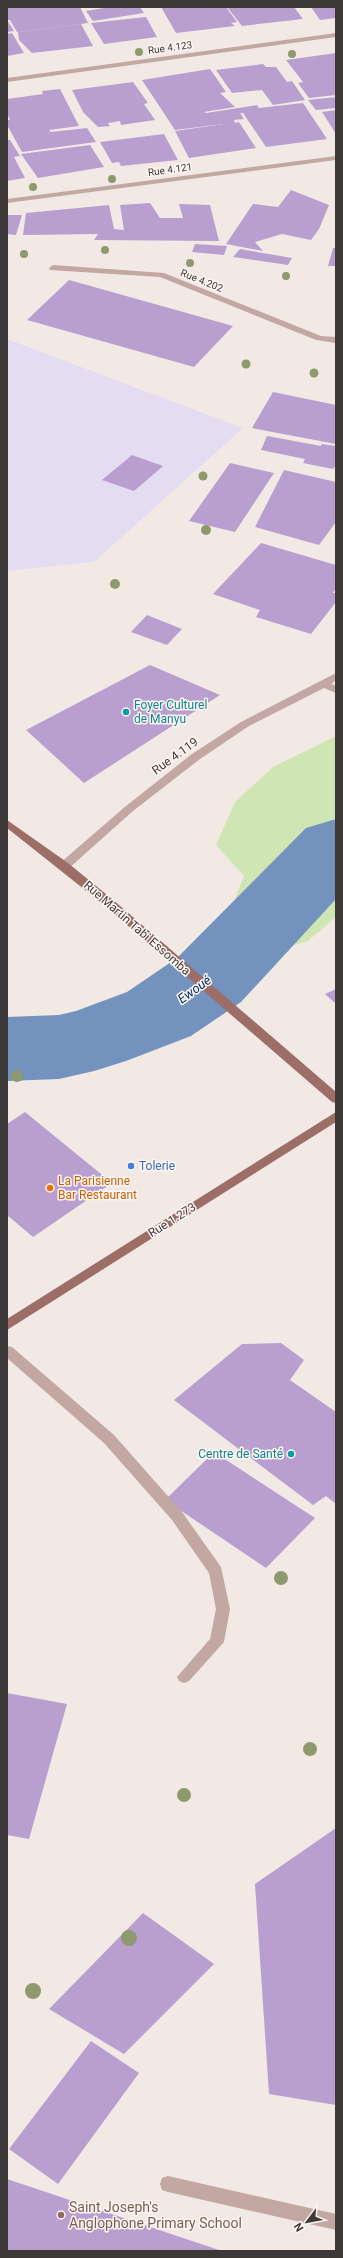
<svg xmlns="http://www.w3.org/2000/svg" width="343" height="2258" font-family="Roboto,sans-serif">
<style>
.education{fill:#e4ddf2}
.green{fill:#cfe6b4}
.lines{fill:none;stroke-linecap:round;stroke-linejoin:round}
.river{fill:#7393be;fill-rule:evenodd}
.building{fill:#b99fcf}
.minor{fill:#c2a7a3;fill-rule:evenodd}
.major{fill:#9d6d68;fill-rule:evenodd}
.tree{fill:#8e996d}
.culture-dot{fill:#0f9aa8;stroke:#fef6f3;stroke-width:1.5}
.shop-dot{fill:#3f7fe0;stroke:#fef6f3;stroke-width:1.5}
.food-dot{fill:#e8710a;stroke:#fef6f3;stroke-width:1.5}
.education-dot{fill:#8d6e63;stroke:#fef6f3;stroke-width:1.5}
.labels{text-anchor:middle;stroke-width:3;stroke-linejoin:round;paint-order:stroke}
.far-street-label{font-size:10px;fill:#3d3938;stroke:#fef6f3}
.culture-label{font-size:12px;fill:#0d838f;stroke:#fef6f3;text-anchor:start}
.street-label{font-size:12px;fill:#3d3938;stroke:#fef6f3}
.shop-label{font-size:12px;fill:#366cbe;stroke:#fef6f3;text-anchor:start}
.food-label{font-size:12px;fill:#c56008;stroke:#fef6f3;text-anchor:start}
.water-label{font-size:13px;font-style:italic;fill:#033064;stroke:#fef6f3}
.near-education-label{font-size:14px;fill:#785e54;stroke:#fef6f3;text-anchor:start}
</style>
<rect width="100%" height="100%" fill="#f2e9e5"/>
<path class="education" d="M7 339 243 428 94 562 7 571Z"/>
<path class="green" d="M336 736V917L308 941 247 959 222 932 244 876 216 845 235 802 273 767Z"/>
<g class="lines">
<path class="river" d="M336 819V899L241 1002 191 1036 126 1061 94 1071 59 1079 7 1081V1017L59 1015 76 1011 127 992 177 958 306 828Z"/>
</g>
<path class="building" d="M7 7H80L88 23 17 32 10 20H7L14 31 7 32Z
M110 7H140L144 13 93 21 86 11Z
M161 7H226L237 22 231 23 235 26 176 33Z
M227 7H294L303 19 242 26Z
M311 7H336V18L320 20Z
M146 17 157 37 104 44 91 23Z
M81 24 93 46 32 53 19 40 18 32Z
M12 33 24 53 7 56V34Z
M336 53V95L309 98 298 83 303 82 286 60Z
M263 64 266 67H276L287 82 292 81 305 100 273 105 262 90 232 93 216 70Z
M210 69 226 92 220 93 235 107 204 112 206 113 257 105 259 108 303 103 327 139 266 147 243 113H240L244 119 234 120 235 123 239 122 256 148 189 158 175 131 231 123 175 130 142 80Z
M133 82 148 103 144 104 155 120 121 125 120 121 108 123 110 126 98 127 83 112 72 90Z
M60 89 79 126 49 130 51 132 87 128 96 142 22 152 7 125V120H10L7 113V99L43 94 42 91Z
M336 97V108L316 110 308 100Z
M336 110V134L322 112Z
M164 134 178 160 121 166 119 162 112 163 100 142Z
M7 140H10L20 156 14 157 25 178 7 181Z
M90 145 104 167 38 178 21 154Z
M291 190 329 205 319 229 311 240 282 234 255 242 263 251 226 244 253 204 278 207Z
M150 203 160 218H183L179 204 210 205 219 241 94 240 98 234 23 235 26 213 109 205 114 229 124 230 120 205Z
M7 215H22L16 235 7 234Z
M195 244 227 246 224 255 192 252Z
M333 248H336V266H328Z
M240 249 292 258 288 265 233 257Z
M69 280 169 308 233 326 194 367 27 320Z
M273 392 336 405V444L252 428Z
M267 436 321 446V444L336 446V465L333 469 303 463 305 459 261 450Z
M132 455 163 466 134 491 102 480Z
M230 463 274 473 235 532 189 521Z
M284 470 336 482V522L319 545 255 527Z
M261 543 336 565V588L333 593H336V602L311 634 256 617 260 610 213 594Z
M147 615 182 629 167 645 131 632Z
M150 665 220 695 84 783 26 730Z
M336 989V1004L325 994Z
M25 1112 112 1183 33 1237 7 1215V1124Z
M281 1343 304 1360 290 1380 336 1412V1504L326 1496 313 1505 174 1400 242 1344Z
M214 1452 315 1518 266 1568 165 1500Z
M7 1693 67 1704 29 1839 7 1835Z
M336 1828V2105L269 2094 255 1884Z
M143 1913 214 1964 124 2054 49 2009Z
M91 2041 139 2073 58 2184 9 2149Z
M7 2179 222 2251H7Z"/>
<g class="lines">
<path class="minor" d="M336 33V37L7 82V78Z
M336 156V160L7 203V199Z
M53 265 164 273 321 336 336 337V343L316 340 160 277 50 270 49 268Z
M336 673V680L331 684 336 686V693L324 688 249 726 200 759 133 811 68 869H60L59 866 60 863 126 806 192 754 241 722Z
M7 1346 12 1347 114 1435 182 1512 221 1567 230 1609 224 1642 189 1681 184 1683 179 1681 177 1677 210 1639 216 1609 209 1573 172 1520 104 1443 7 1358Z
M168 2176 336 2214V2230L168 2192 162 2190 160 2184 162 2178Z"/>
<path class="major" d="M7 820 68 863 112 899 336 1092V1103L332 1102 104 905 7 828Z
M336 1112V1122L7 1330V1319Z"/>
</g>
<g class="tree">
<circle cx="139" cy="52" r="4"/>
<circle cx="292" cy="54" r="4"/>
<circle cx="112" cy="179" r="4"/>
<circle cx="33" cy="187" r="4"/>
<circle cx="105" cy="250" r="4"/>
<circle cx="24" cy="254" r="4"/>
<circle cx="190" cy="263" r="4"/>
<circle cx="286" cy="276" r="4"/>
<circle cx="246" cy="364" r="4.5"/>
<circle cx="314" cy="373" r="4.5"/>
<circle cx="203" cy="476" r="4.5"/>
<circle cx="206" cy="530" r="5"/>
<circle cx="115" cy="584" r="5"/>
<circle cx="17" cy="1076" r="6"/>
<circle cx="281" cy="1578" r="7"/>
<circle cx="310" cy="1749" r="7"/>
<circle cx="184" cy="1795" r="7"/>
<circle cx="129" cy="1938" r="8"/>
<circle cx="33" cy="1991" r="8"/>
</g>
<g class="culture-dot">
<circle cx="126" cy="712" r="4"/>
<circle cx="291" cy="1454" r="4"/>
</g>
<circle class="shop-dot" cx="131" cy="1166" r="4"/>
<circle class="food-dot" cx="50" cy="1188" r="4"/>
<circle class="education-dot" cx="61" cy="2215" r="4"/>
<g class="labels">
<g class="far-street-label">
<text transform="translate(170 47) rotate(-8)" y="4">Rue 4.123</text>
<text transform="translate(170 169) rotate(-8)" y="4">Rue 4.121</text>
<text transform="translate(202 280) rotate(22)" y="4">Rue 4.202</text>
</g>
<g class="culture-label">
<text x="134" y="709">Foyer Culturel<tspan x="134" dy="14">de Manyu</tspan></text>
<text x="283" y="1458" text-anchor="end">Centre de Santé</text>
</g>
<g class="street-label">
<text transform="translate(175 756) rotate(-36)" y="4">Rue 4.119</text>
<text transform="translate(137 928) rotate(41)" y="4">Rue Martin Tabi Essomba</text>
<text transform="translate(172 1220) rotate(-32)" y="4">Rue 1.273</text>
</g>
<g class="shop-label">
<text x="139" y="1170">Tolerie</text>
</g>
<g class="food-label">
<text x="58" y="1185">La Parisienne<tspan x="58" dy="14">Bar Restaurant</tspan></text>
</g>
<g class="water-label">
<text transform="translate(194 989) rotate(-36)" y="5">Ewoué</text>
</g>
<g class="near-education-label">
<text x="69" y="2212">Saint Joseph's<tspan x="69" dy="16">Anglophone Primary School</tspan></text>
</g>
</g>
<rect width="343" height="2258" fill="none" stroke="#3d3938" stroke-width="16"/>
<g transform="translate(307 2222) rotate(238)" stroke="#fef6f3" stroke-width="3" paint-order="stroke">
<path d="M0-3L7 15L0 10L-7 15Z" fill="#3d3938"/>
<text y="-6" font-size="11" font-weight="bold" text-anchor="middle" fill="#3d3938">N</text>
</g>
</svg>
